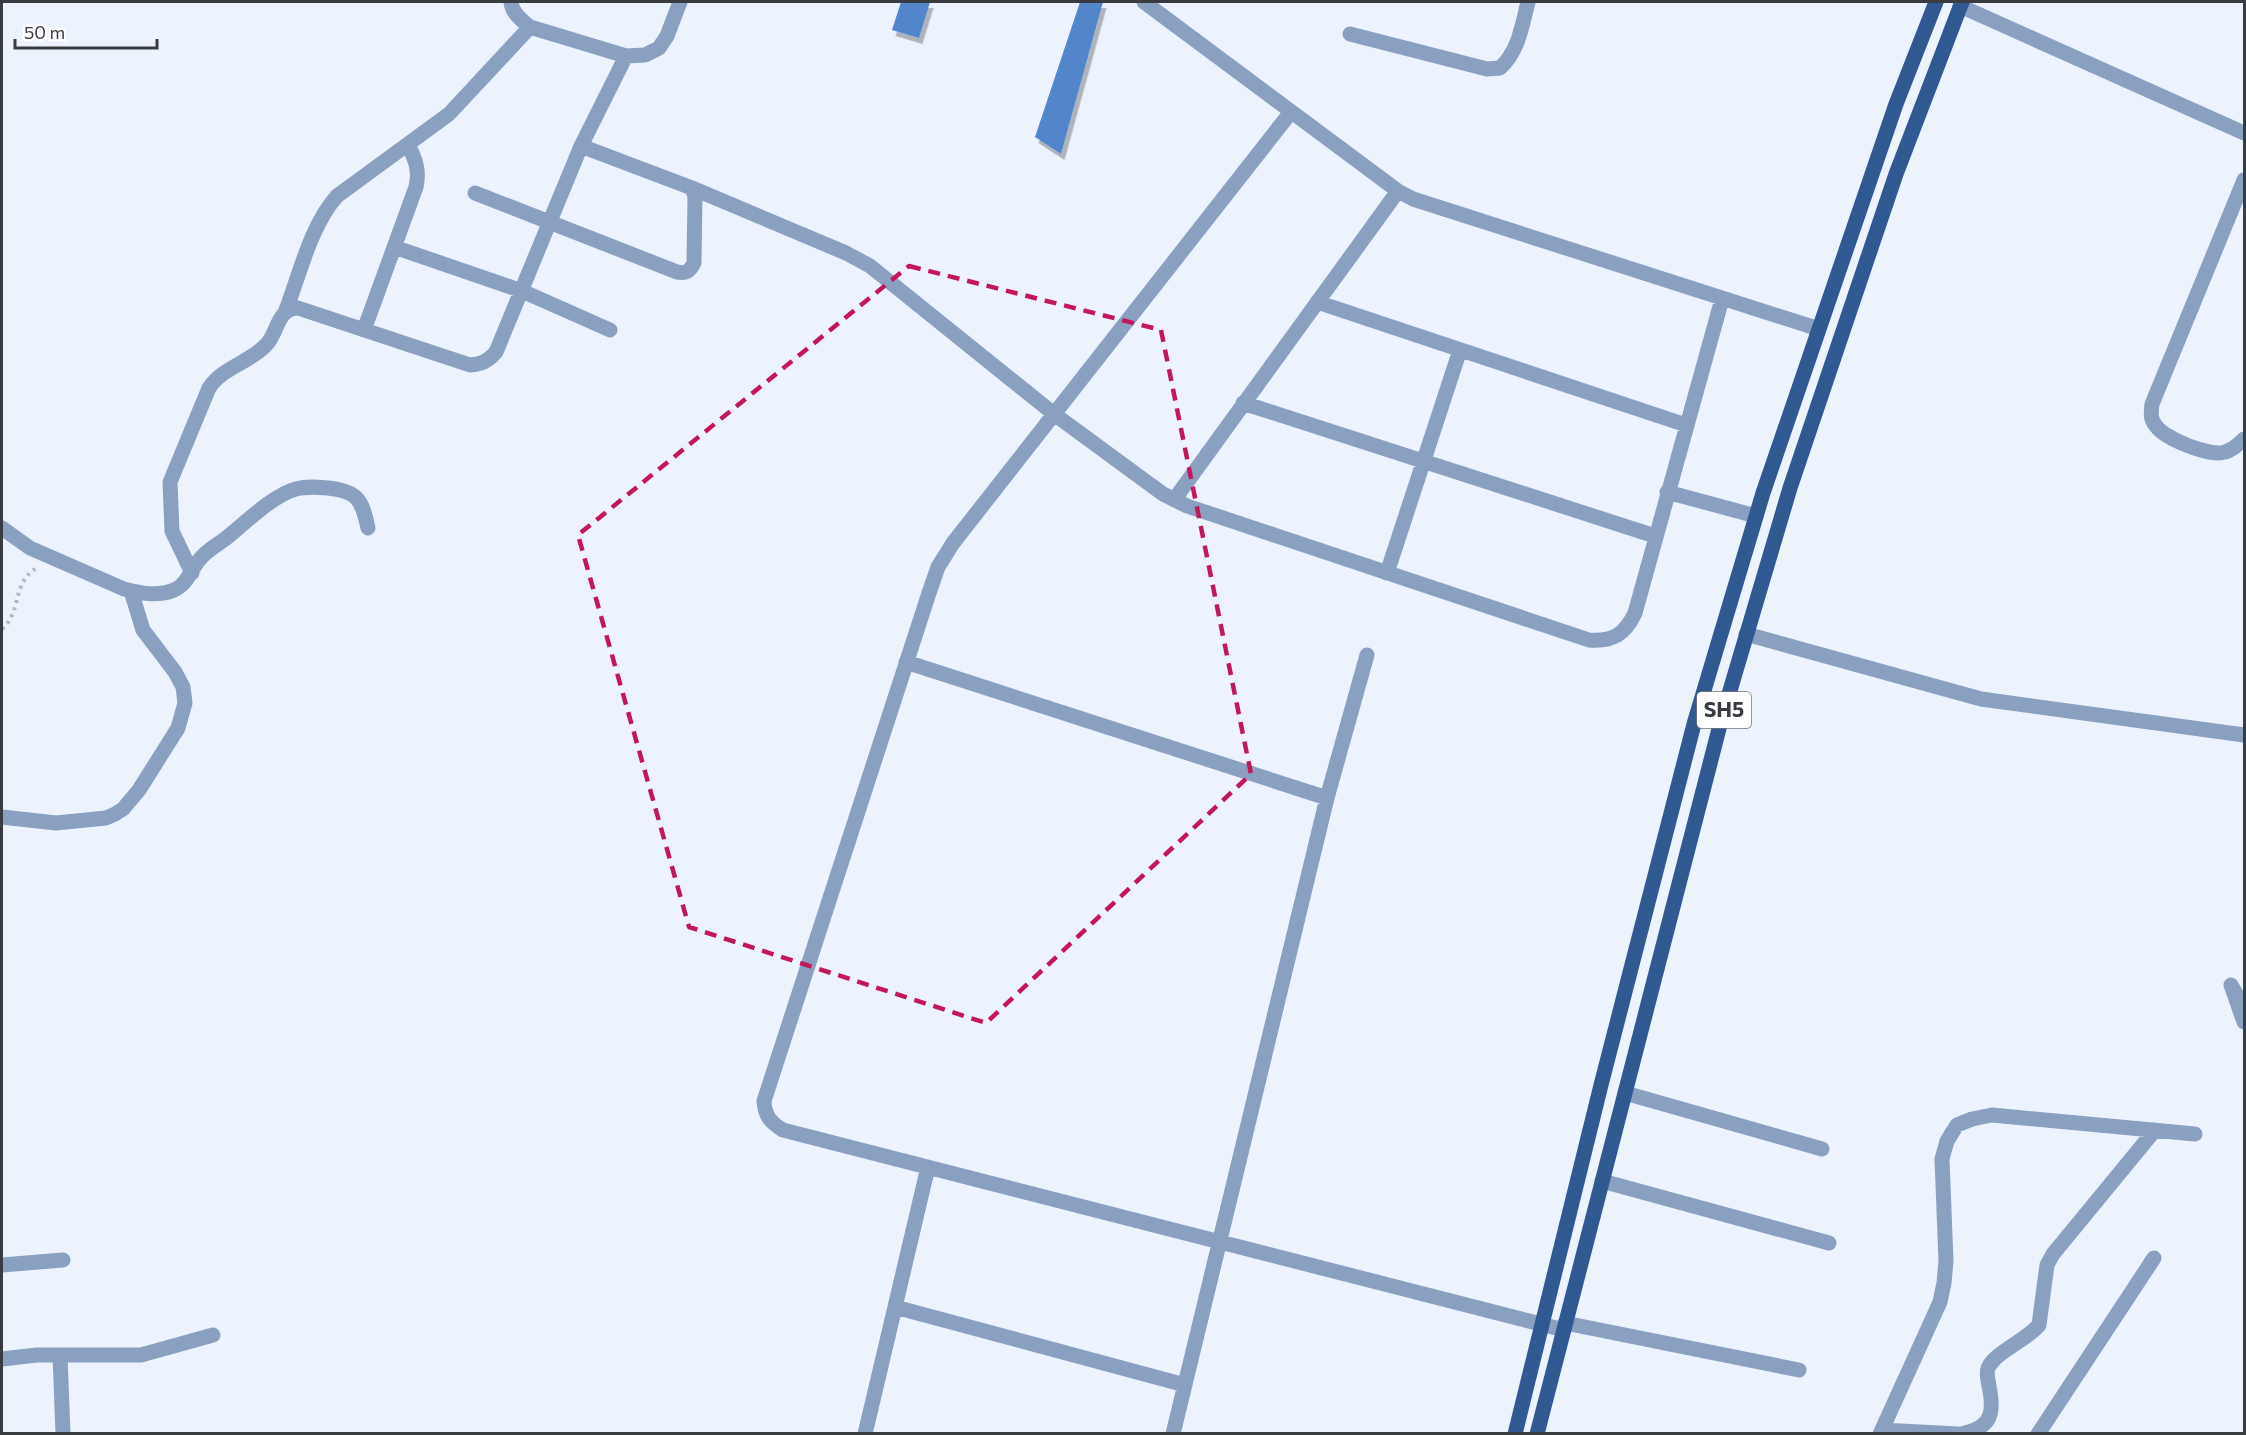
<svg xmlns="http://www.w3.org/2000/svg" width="2246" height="1435" font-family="Commissioner,sans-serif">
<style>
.building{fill:#5285cb;filter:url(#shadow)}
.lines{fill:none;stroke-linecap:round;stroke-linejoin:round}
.path{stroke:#b3b8c1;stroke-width:4;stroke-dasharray:3 4.5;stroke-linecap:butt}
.minor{stroke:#89a0c0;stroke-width:15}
.major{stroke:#315991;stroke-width:15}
.marked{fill:none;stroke:#c2185b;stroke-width:4.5;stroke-dasharray:12 8;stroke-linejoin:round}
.labels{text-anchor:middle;stroke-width:6;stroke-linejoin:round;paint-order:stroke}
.shield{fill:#fff;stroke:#747679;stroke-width:1.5}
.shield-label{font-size:21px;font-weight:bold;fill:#383b40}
</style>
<defs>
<filter id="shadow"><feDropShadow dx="3.5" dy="6" stdDeviation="0" flood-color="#0004"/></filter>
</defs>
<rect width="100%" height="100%" fill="#edf3fd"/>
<path class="building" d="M901 2H930L919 38 892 30Z
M1080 2H1103L1061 154 1035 137Z"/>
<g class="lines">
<path class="path" d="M2 629C22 612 12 581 37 568"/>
<path class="minor" d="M511 2C512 13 522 21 530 27L626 56 645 55 659 48 667 36 680 2
M1144 2 1398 191 1413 199 1819 329
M1960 6 2244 133
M1350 34 1487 69 1500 68C1519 51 1522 25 1528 2
M1291 112 953 543 938 567 929 593 764 1101C765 1116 770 1122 783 1130L1564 1330
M2244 180 2152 404C2151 413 2150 419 2156 426 2165 439 2210 457 2225 452 2232 450 2239 444 2244 439
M692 188 846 253 870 266 1054 414 1163 494 1187 506 1589 640C1613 642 1625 634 1635 613L1722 299
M475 193 677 272C686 274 690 271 694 263L695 196 692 188 581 146
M394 247 522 291 610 330
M1317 302 1686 425
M286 310C300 273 311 225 337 196L449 114 530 27
M364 330 416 187C420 170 415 159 408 144
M1243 403 1655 536
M1667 492 1756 516
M1174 500 1398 191
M2 528 30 548 124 589C140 593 157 597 174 590 188 584 190 570 200 559 206 551 217 545 225 539 244 524 273 495 296 489 307 486 317 487 328 488 358 491 362 500 368 528
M192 573 172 531 170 482 209 388C223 367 249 363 266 345 278 333 277 308 298 308L470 365C482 364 488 361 496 352L581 146 626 56
M1387 573 1460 350
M1746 634 1981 699 2244 735
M906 662 1327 798
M2 817 56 823 106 818 115 814 123 809 139 790 178 728 185 703 183 687 175 672 143 630 131 591
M2244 1008 2231 985 2244 1022
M1625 1093 1822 1149
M1602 1181 1829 1243
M2 1265 63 1260
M895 1307 1185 1385
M1565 1323 1799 1370
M60 1355 63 1434
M2 1359 37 1355H141L213 1335
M1882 1430 1958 1434
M865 1434 928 1167
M1173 1434 1327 798 1367 655
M1880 1434 1940 1302 1944 1283 1946 1261 1942 1159 1947 1141 1957 1125 1972 1119 1992 1115 2195 1134
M1961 1434C1991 1428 1995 1414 1989 1386 1988 1379 1986 1374 1988 1368 1995 1352 2027 1340 2039 1325L2047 1265 2053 1254 2155 1130
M2038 1434 2154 1258"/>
<path class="major" d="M1515 1434 1601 1085 1694 724 1763 493 1896 104 1936 2
M1537 1434 1721 721 1790 488 1896 174 1962 2"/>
</g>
<path class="marked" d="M909 266 1161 330 1251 774 986 1023 689 927 578 535Z"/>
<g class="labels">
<rect class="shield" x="1697" y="692" width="54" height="36" rx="4.5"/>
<g class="shield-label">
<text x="1724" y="717">SH5</text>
</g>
</g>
<rect width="2246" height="1435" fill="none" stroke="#383b40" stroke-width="6"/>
<path d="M15 39v9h142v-9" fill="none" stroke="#383b40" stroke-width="3"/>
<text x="24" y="39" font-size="18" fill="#383b40" stroke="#ffffff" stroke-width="4.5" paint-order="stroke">50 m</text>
</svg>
